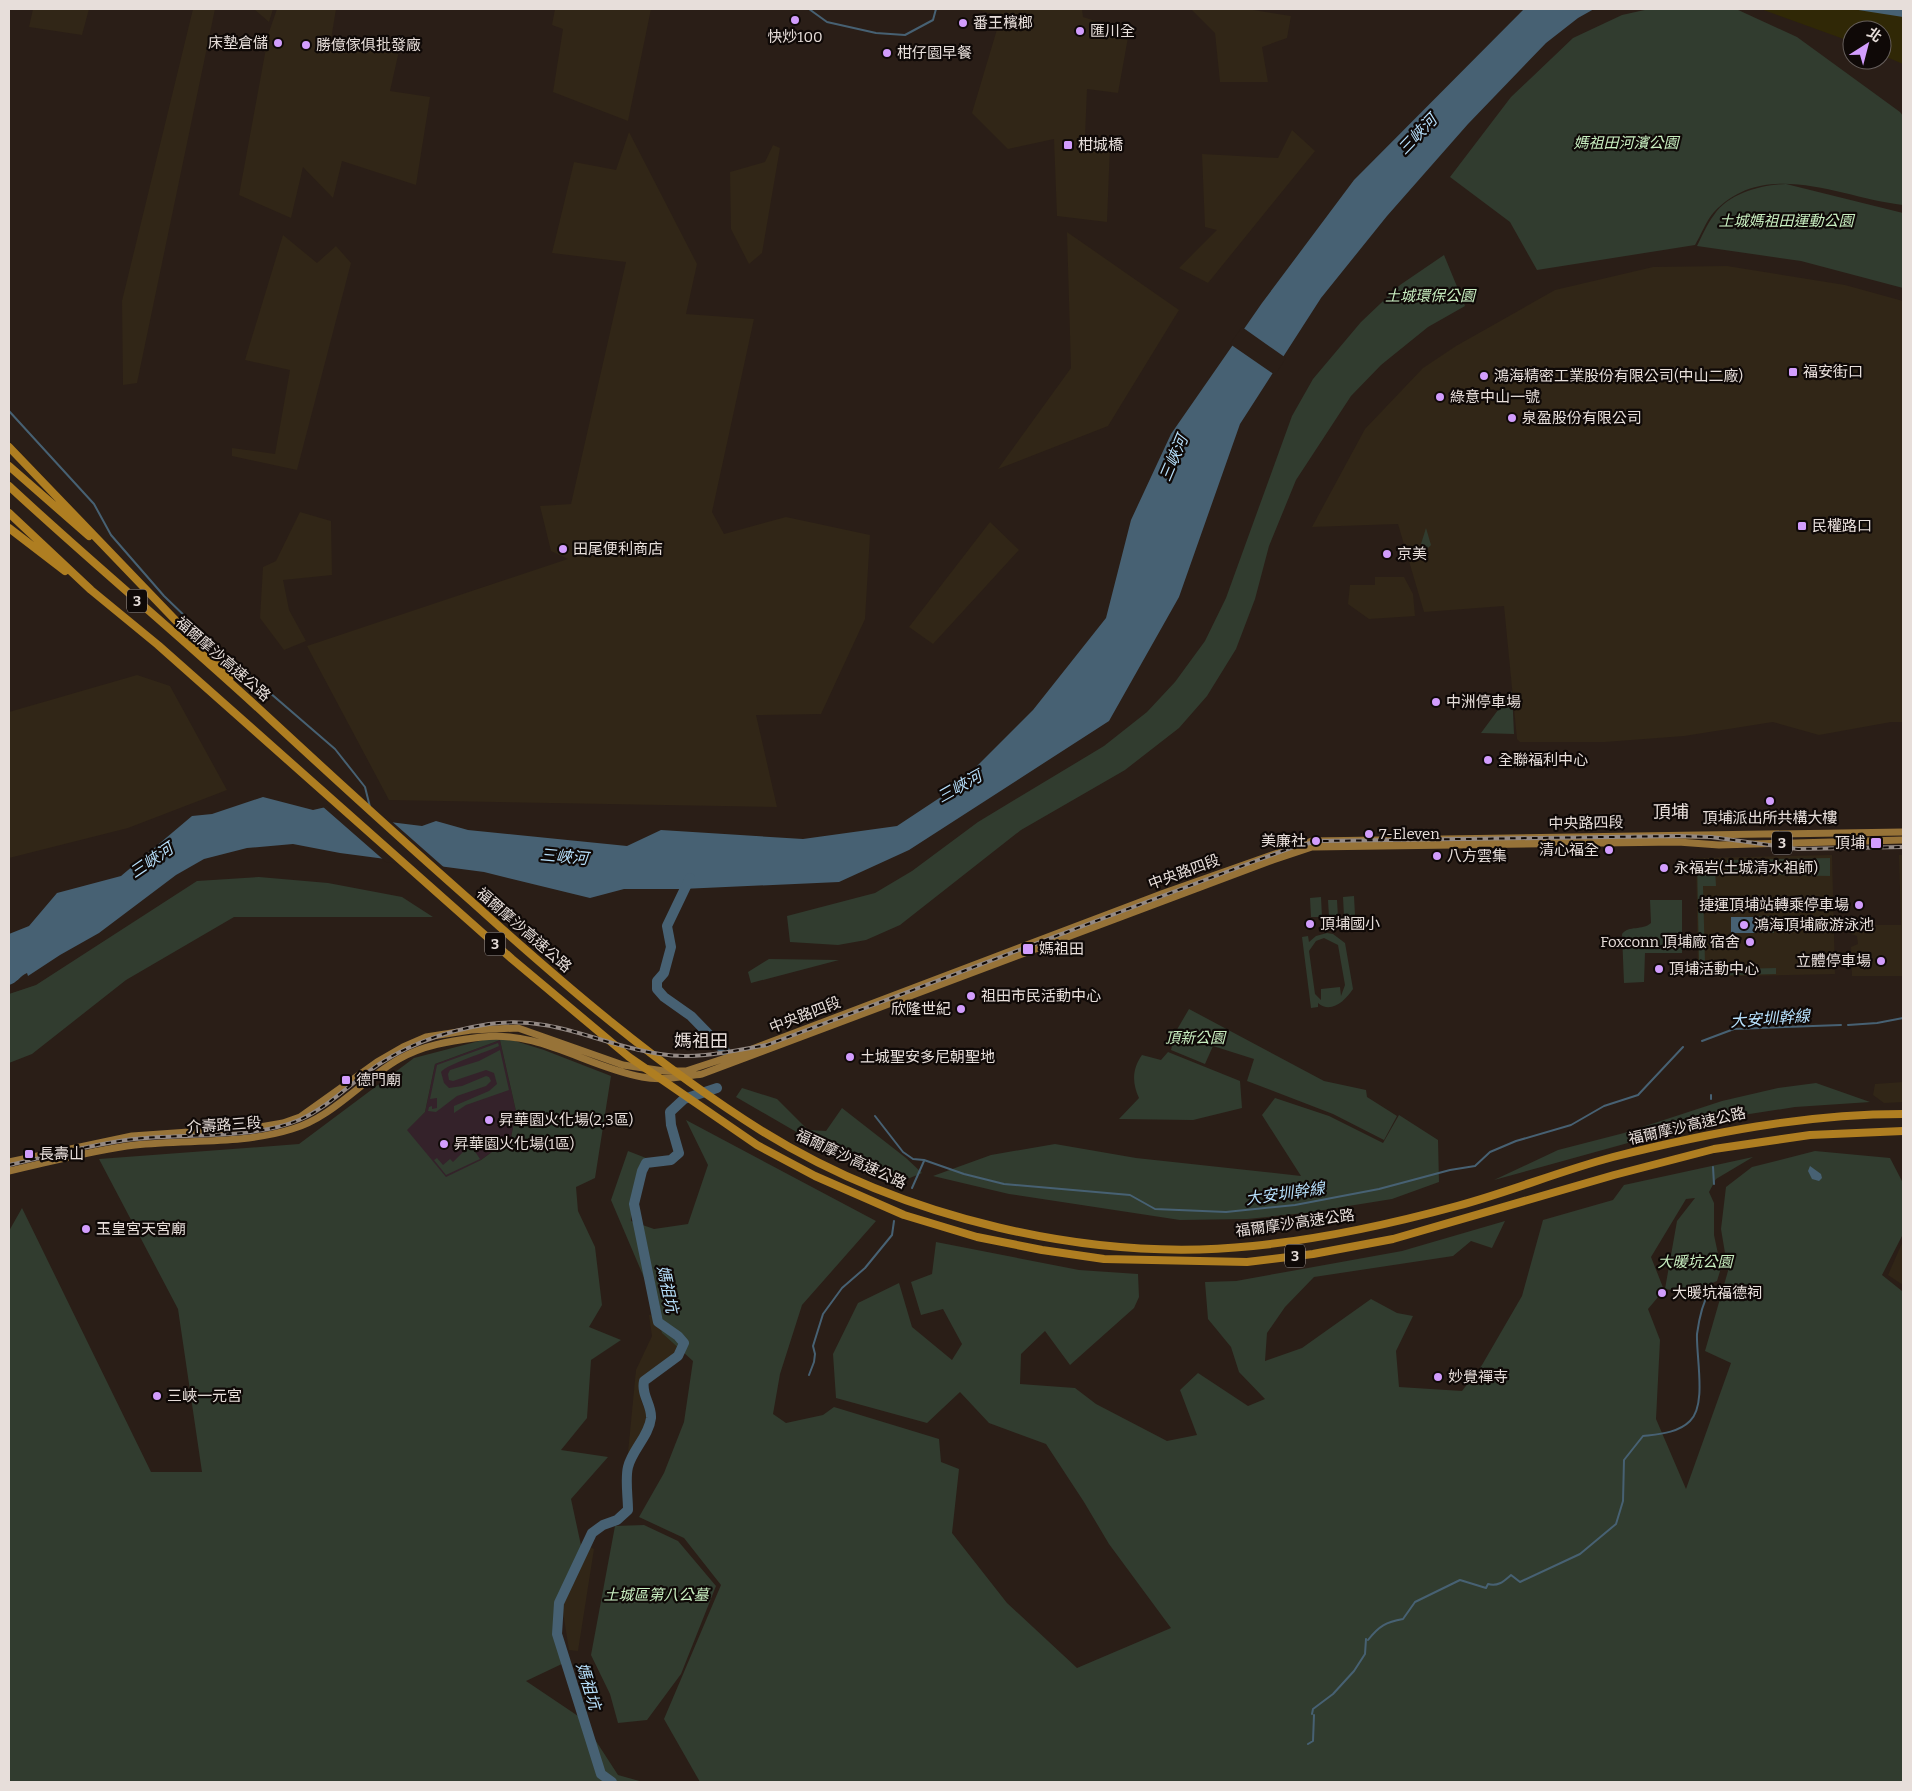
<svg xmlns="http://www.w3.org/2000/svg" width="1912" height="1791" font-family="Bitter,'Noto Sans TC',serif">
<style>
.commercial{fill:#34222a}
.industrial{fill:#312617}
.green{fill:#313c2f;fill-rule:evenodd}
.sand{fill:#302806}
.water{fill:#476173}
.pier{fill:#2a1e17}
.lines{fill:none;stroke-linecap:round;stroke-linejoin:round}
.stream{stroke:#476173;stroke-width:2}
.river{stroke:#476173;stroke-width:10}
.major{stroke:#977338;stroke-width:7}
.highway{stroke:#af7e21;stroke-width:8}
.rail-casing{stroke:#938984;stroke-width:4}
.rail{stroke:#0f0907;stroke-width:2;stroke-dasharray:5.5;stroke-linecap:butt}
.poi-dot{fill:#d29dfd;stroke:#0f0907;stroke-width:2}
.labels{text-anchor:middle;stroke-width:4.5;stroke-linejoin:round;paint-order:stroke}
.shield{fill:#0f0907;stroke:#a69e9b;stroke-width:1}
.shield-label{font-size:14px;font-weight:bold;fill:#e7deda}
.poi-label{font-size:15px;fill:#e7deda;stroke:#0f0907;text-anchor:start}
.park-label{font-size:15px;font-style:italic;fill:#c8eec0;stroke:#0f0907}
.street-label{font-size:15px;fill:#e7deda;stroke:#0f0907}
.water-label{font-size:16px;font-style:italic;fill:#b6dffb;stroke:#0f0907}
.quarter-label{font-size:18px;fill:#e7deda;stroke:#0f0907}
</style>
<rect width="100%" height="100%" fill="#2a1e17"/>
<path class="commercial" d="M500 1040 516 1111 511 1138 481 1160 446 1178 406 1130 425 1112 435 1064Z"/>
<path class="industrial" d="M33 9H89L82 35 29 27Z
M193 9H215L137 383 123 385 122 301Z
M254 9H273L269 22Z
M277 9H336L330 46 384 50 401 42 390 91 430 97 416 185 342 161 333 198 303 167 291 218 239 195 269 32Z
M555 9H651L628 121 553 92 563 29 552 25Z
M974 9H1082L1083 17 1129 32 1118 93 1087 89 1085 137 1110 145 1107 222 1057 216 1054 139 1008 149 972 113 1001 16Z
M1191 9H1247L1291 16 1287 38 1262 47 1268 82H1220L1215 33Z
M1292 130 1315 151 1208 283 1179 268 1217 230 1205 227 1202 154 1278 158Z
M629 132 697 264 686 314 754 319 712 512 724 534 786 517 870 535 865 619 821 714 756 715 777 807 389 800 307 646 568 559 551 551 540 506 571 504 626 262 552 253 574 162 616 170Z
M773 145 780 148 762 253 749 264 731 229 730 172 765 162Z
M1067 232 1179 310 1108 426 998 469 1071 368Z
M283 235 317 263 336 246 351 263 297 470 232 456V448L275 454 290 370 245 360Z
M1727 266 1845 285 1903 301V722H1891L1819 735 1773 722 1684 736 1605 742H1520L1517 739 1504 606 1424 612 1398 524 1312 527 1365 429 1423 368 1456 346 1555 290 1653 267Z
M300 512 331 521 332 575 283 580 289 610 306 641 284 650 260 618 263 567 276 561Z
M990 522 1019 550 933 644 909 627Z
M1375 577H1404L1413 594 1415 616 1369 619 1348 604 1350 585H1375Z
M137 675 170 686 227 790 128 828 9 858V712Z
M1832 855 1835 974 1698 977 1696 858Z
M1899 855H1903V976H1852L1851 947 1858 944 1857 936 1851 934 1850 925H1901Z
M1903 1082V1102L1884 1103 1873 1095 1875 1084Z
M1903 1241V1285L1888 1275Z
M649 1315 662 1316 683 1344 669 1360 650 1372 640 1384 641 1400 649 1420 627 1463 636 1370 652 1336Z
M590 1547 594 1549 578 1651 569 1650 562 1606Z"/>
<path class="green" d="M1649 9H1736L1797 37 1900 112 1903 116V205C1841 198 1766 157 1714 212 1706 221 1701 235 1695 245L1537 270 1510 222 1450 177 1511 97 1573 38 1622 15Z
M1786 184 1903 213V288L1801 261 1697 246C1702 236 1707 224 1714 215 1729 193 1761 185 1786 184Z
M1444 255 1465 306 1428 327 1381 365 1351 396 1296 480 1269 546 1255 599 1236 649 1207 696 1179 728 1125 770 1021 830 900 925 866 940 838 945 790 942 787 916 875 893 912 871 978 822 1104 746 1147 712 1175 682 1205 641 1226 598 1292 416 1313 379 1361 322 1400 285Z
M1426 528 1431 545 1427 549H1424L1421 544Z
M1512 691 1514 734 1481 733Z
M1830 858V876L1731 874 1727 870V860Z
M1697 859H1705L1706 867 1715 868 1716 886H1703L1705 963H1699Z
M259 877 328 883 402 897 433 917H234L126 980 32 1054 9 1063V994L36 985 197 881Z
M1354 896 1355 915 1344 916 1343 897Z
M1321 897 1322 917H1311L1310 898Z
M1328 900H1337L1338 917H1329Z
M1650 900H1682V953H1645L1644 982 1624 983 1622 934C1629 925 1642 931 1651 923Z
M1759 916H1774V933H1760Z
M1327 933 1333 934 1345 943 1353 989C1345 1001 1331 1014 1318 1003V1007L1311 1008 1302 937 1308 936 1309 942 1316 936ZM1324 938 1338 945 1345 985 1341 996 1340 987 1321 989V1000L1315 994 1309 951 1316 941Z
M769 959 839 960 751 983 748 972Z
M1776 968V974L1700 976V970Z
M1189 1009 1324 1081 1366 1090 1367 1097 1397 1116 1384 1140 1333 1114 1247 1081 1254 1059 1213 1046 1205 1064 1171 1050 1175 1033Z
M506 1038 544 1050 611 1076 595 1178 576 1187 578 1211 595 1247 602 1305 589 1327 621 1340 591 1360 587 1418 561 1450 608 1457 571 1499 582 1550 558 1607 566 1662 526 1681 581 1718 618 1775 643 1782H9V1231L22 1208 151 1472H202L178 1309 99 1159 299 1144 414 1058 483 1040ZM500 1040 516 1111 511 1138 481 1160 446 1177 407 1130 425 1112 435 1064Z
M498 1043 499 1046C485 1053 449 1063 441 1072L444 1083 449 1088 462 1086 486 1076 489 1077 491 1081 486 1086 457 1096 436 1112 428 1111 429 1107 432 1106V1109L437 1108V1098L430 1099 437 1065Z
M500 1050 509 1090 466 1105 454 1113V1106L489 1091 497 1084 494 1073 486 1070 453 1081 449 1080 448 1074 450 1070 479 1061Z
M1168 1052 1240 1081 1242 1108 1193 1120 1119 1119 1139 1098C1132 1083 1132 1069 1142 1055L1161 1060Z
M1816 1083 1870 1102 1795 1107 1711 1120 1494 1180 1558 1150 1624 1133 1722 1101 1778 1088Z
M742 1088 777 1099 808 1130 826 1131 842 1108 906 1158 922 1173 900 1182 812 1141 736 1097Z
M1275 1098 1329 1116 1383 1143 1399 1115 1438 1140 1439 1182 1392 1199 1305 1213 1247 1219 1180 1220 1009 1194 933 1176 991 1155 1055 1144 1136 1158 1301 1176 1262 1115Z
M686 1120 876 1221 802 1305 780 1374 773 1414 786 1423 823 1415 834 1407 939 1439 941 1462 959 1469 952 1533 1007 1603 1077 1668 1171 1628 1109 1544 1084 1502 1046 1444 989 1423 960 1392 927 1423 836 1398 833 1354 858 1303 899 1283 912 1327 952 1360 962 1344 943 1309 921 1315 911 1282 932 1274 936 1242 1079 1270 1138 1274 1139 1297 1134 1308 1070 1365 1045 1331 1021 1354 1020 1384 1075 1388 1096 1404 1167 1441 1197 1435 1180 1390 1198 1373 1248 1406 1265 1399 1239 1372 1231 1347 1208 1319 1205 1282 1236 1281 1402 1251 1505 1221 1492 1248 1471 1241 1453 1256 1314 1277 1285 1307 1267 1333 1265 1361 1302 1348 1371 1299 1397 1313 1413 1316 1396 1351 1399 1387 1462 1391 1482 1365 1522 1296 1543 1220 1613 1200 1624 1185 1753 1157 1716 1179 1709 1192 1714 1203V1235L1721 1268 1717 1281 1703 1287 1697 1294 1665 1289 1677 1221 1695 1198 1686 1199 1651 1257 1664 1290 1648 1309 1660 1340 1656 1419 1686 1489 1731 1363 1705 1351 1728 1271 1721 1229 1726 1187 1752 1167 1815 1151 1890 1158 1903 1183V1234L1882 1275 1902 1291 1903 1304V1782H700L664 1719 721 1585 684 1538 639 1517 664 1473 684 1422 693 1361 662 1333 654 1301 611 1200 628 1151 646 1158 634 1187 631 1221 654 1229 688 1224 708 1165Z
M468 1147 474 1150 480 1159 446 1175 434 1160 437 1158 443 1165 450 1159 453 1162Z
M644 1525 678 1541 716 1586 681 1674 647 1720 618 1723 610 1694 591 1655 615 1526Z"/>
<path class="sand" d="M1761 9H1903V64L1882 55V30H1852V42Z"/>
<path class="water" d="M1524 9H1594L1578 18 1546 43 1468 124 1387 216 1321 298 1240 424 1179 597 1109 721 909 850 839 882 682 889H624L590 898 484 872 340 853 293 844 247 848 204 859 176 875 99 933 60 955 28 976 27 973C20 976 17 983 9 985V934L29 926 57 893 121 876 192 816 212 814 263 797 313 810 326 807 333 815 422 826 436 821 468 830 627 846 661 830 803 839 897 826 956 787 1033 710 1106 618 1131 520 1171 434 1262 303 1354 180Z
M1852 9H1903V17Z
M1731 917H1757V933H1731Z
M1810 1166 1821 1174 1822 1178 1819 1181 1812 1179 1808 1171Z"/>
<path class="pier" d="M1242 327 1286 358 1275 375 1230 344Z
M328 805 334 812 388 818 447 870 386 862 322 806Z"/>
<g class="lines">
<path class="stream" d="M809 9 827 22 876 33 905 35 933 20 936 9
M9 411 94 504 111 535 164 596 219 649 335 749 365 787 370 807
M1848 1025 1877 1023 1903 1018
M1702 1041 1734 1029 1841 1025
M1711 1095V1099
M875 1116 903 1152 913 1159 924 1160 964 1174 1004 1184 1130 1195 1155 1209 1226 1212 1295 1205 1379 1189 1450 1170 1475 1166 1490 1152 1516 1141 1571 1125 1604 1106 1638 1095 1683 1047
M1713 1167 1714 1184
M912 1188 924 1161
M809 1375 814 1362 815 1354 813 1346 823 1314 842 1288 865 1268 892 1235 894 1221
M1368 1640C1379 1626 1386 1622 1403 1619L1415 1602 1460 1580 1486 1588 1488 1584C1498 1587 1504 1581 1511 1575L1520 1582 1580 1554 1616 1524 1623 1501 1624 1460 1643 1436C1659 1434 1678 1433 1690 1421 1707 1405 1696 1357 1697 1334 1699 1319 1703 1302 1710 1290
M1312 1714 1313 1709 1333 1694 1354 1671 1365 1654 1366 1639
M1308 1744 1313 1741 1314 1715"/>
<path class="river" d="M690 878 667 926 671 947 664 973 657 981V989L664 997 691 1016 725 1051
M612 1782 601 1774 557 1634 559 1603 592 1533 603 1525 617 1520 628 1510C628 1497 625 1479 628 1467 632 1450 649 1436 651 1418 652 1405 641 1395 644 1381L678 1356 684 1343 678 1336 658 1322 634 1204 642 1171 646 1163 671 1160 679 1153 671 1125 670 1112 684 1099 717 1088"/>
<path class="major" d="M9 1162 132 1136 260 1127 283 1123 300 1117 377 1062 403 1047 426 1037 471 1030 518 1028 623 1065 664 1071H686L747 1051 1164 893 1312 841 1903 832
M9 1171C50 1162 93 1150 135 1145 187 1139 241 1145 292 1129 333 1117 362 1080 399 1059 425 1044 452 1041 482 1037 539 1030 587 1067 642 1077 661 1081 682 1077 702 1074L1273 860 1312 847 1678 842 1719 845 1903 840"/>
<path class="highway" d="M9 447 230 677
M9 466 89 536
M9 486C94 565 184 639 269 718 336 780 403 841 471 901 563 984 657 1065 762 1131 902 1218 1089 1263 1253 1246 1321 1239 1391 1224 1457 1206 1509 1192 1560 1171 1613 1157 1708 1133 1804 1114 1903 1114
M9 513 91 590 158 645 512 959 629 1057 757 1145 815 1176 904 1215 977 1237 1042 1250 1104 1259 1247 1262 1313 1254 1393 1239 1614 1175 1714 1149 1810 1135 1903 1131
M9 528 65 571"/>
<g class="rail-casing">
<path id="rail" d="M9 1165C50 1156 92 1144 134 1139 186 1133 251 1140 299 1120 323 1110 345 1089 365 1074 402 1046 443 1031 489 1024 555 1015 598 1045 660 1054 696 1060 732 1051 767 1045L1250 863 1296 846 1320 841 1678 836 1711 837 1798 849 1903 847"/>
</g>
<use href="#rail" class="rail"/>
</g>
<g class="poi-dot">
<circle cx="795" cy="20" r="5"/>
<circle cx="963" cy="23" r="5"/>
<circle cx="1080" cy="31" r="5"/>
<circle cx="278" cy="43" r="5"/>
<circle cx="306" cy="45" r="5"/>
<circle cx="887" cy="53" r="5"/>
<rect x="1063" y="140" width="10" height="10" rx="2.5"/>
<rect x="1788" y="367" width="10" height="10" rx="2.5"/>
<circle cx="1484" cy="376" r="5"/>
<circle cx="1440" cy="397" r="5"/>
<circle cx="1512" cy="418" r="5"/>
<rect x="1797" y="521" width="10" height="10" rx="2.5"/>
<circle cx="563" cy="549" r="5"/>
<circle cx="1387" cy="554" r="5"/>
<circle cx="1436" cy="702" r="5"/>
<circle cx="1488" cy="760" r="5"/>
<circle cx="1770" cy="801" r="5"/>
<circle cx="1369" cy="834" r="5"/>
<circle cx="1316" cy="841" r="5"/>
<rect x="1870" y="837" width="12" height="12" rx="2.5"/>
<circle cx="1609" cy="850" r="5"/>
<circle cx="1437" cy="856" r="5"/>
<circle cx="1664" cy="868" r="5"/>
<circle cx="1859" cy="905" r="5"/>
<circle cx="1310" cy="924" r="5"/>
<circle cx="1744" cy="925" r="5"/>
<circle cx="1750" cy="942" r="5"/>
<rect x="1022" y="943" width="12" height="12" rx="2.5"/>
<circle cx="1881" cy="961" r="5"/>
<circle cx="1659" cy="969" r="5"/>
<circle cx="971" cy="996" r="5"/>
<circle cx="961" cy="1009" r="5"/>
<circle cx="850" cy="1057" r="5"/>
<rect x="341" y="1075" width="10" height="10" rx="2.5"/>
<circle cx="489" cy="1120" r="5"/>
<circle cx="444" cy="1144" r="5"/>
<rect x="24" y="1149" width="10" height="10" rx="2.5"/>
<circle cx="86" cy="1229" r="5"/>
<circle cx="1662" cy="1293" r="5"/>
<circle cx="1438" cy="1377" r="5"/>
<circle cx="157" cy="1396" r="5"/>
</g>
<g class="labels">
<g class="shield">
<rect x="127" y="589.5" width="20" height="23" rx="4"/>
<rect x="1772" y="831.5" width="20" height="23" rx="4"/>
<rect x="485" y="932.5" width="20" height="23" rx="4"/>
<rect x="1285" y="1244.5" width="20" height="23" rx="4"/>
</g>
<g class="shield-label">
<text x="137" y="606">3</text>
<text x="1782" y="848">3</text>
<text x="495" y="949">3</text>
<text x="1295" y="1261">3</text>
</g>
<g class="poi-label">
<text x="973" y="28">番王檳榔</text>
<text x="1090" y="36">匯川全</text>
<text x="795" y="42" text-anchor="middle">快炒100</text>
<text x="268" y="48" text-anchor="end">床墊倉儲</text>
<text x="316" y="50">勝億傢俱批發廠</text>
<text x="897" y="58">柑仔園早餐</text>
<text x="1078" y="150">柑城橋</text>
<text x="1803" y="377">福安街口</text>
<text x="1494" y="381">鴻海精密工業股份有限公司(中山二廠)</text>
<text x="1450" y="402">綠意中山一號</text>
<text x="1522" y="423">泉盈股份有限公司</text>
<text x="1812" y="531">民權路口</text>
<text x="573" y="554">田尾便利商店</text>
<text x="1397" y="559">京美</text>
<text x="1446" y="707">中洲停車場</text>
<text x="1498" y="765">全聯福利中心</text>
<text x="1770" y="823" text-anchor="middle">頂埔派出所共構大樓</text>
<text x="1379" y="839">7-Eleven</text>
<text x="1306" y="846" text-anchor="end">美廉社</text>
<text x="1865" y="848" text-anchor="end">頂埔</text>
<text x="1599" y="855" text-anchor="end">清心福全</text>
<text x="1447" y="861">八方雲集</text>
<text x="1674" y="873">永福岩(土城清水祖師)</text>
<text x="1849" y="910" text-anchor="end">捷運頂埔站轉乘停車場</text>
<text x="1320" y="929">頂埔國小</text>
<text x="1754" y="930">鴻海頂埔廠游泳池</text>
<text x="1740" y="947" text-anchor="end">Foxconn 頂埔廠 宿舍</text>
<text x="1039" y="954">媽祖田</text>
<text x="1871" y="966" text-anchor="end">立體停車場</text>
<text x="1669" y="974">頂埔活動中心</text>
<text x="981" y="1001">祖田市民活動中心</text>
<text x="951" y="1014" text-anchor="end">欣隆世紀</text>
<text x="860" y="1062">土城聖安多尼朝聖地</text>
<text x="356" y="1085">德門廟</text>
<text x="499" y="1125">昇華園火化場(2,3區)</text>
<text x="454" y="1149">昇華園火化場(1區)</text>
<text x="39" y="1159">長壽山</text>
<text x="96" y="1234">玉皇宮天宮廟</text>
<text x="1672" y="1298">大暖坑福德祠</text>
<text x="1448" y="1382">妙覺禪寺</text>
<text x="167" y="1401">三峽一元宮</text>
</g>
<g class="park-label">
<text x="1626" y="148">媽祖田河濱公園</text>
<text x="1786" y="226">土城媽祖田運動公園</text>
<text x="1430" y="301">土城環保公園</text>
<text x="1195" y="1043">頂新公園</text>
<text x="1695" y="1267">大暖坑公園</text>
<text x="656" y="1600">土城區第八公墓</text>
</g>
<g class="street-label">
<text transform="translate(223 659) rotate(41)" y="5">福爾摩沙高速公路</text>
<text transform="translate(1586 823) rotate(-1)" y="5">中央路四段</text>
<text transform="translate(1184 872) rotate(-20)" y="5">中央路四段</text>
<text transform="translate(524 930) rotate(41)" y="5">福爾摩沙高速公路</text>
<text transform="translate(805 1015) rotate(-21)" y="5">中央路四段</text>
<text transform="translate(224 1125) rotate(-4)" y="5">介壽路三段</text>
<text transform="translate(1687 1126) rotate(-13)" y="5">福爾摩沙高速公路</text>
<text transform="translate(851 1159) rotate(25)" y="5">福爾摩沙高速公路</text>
<text transform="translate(1295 1223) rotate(-8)" y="5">福爾摩沙高速公路</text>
</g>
<g class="water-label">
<text transform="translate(1417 134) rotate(-46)" y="6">三峽河</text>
<text transform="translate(1173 458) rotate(-67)" y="6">三峽河</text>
<text transform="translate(959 786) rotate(-29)" y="6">三峽河</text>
<text transform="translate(564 856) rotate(5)" y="6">三峽河</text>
<text transform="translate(151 860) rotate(-34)" y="6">三峽河</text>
<text transform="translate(1770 1018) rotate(-4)" y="6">大安圳幹線</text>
<text transform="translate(1285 1193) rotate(-8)" y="6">大安圳幹線</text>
<text transform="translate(668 1289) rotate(78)" y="6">媽祖坑</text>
<text transform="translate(589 1686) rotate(73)" y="6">媽祖坑</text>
</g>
<g class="quarter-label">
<text x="1671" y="818">頂埔</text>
<text x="701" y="1047">媽祖田</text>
</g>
</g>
<rect width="1912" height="1791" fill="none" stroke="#e7deda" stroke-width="20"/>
<g transform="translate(1867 45) rotate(36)"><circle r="24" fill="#0f0907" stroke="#655e5b"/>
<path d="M0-4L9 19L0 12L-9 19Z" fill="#d29dfd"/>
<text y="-8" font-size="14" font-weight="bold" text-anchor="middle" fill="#e7deda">北</text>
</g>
</svg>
